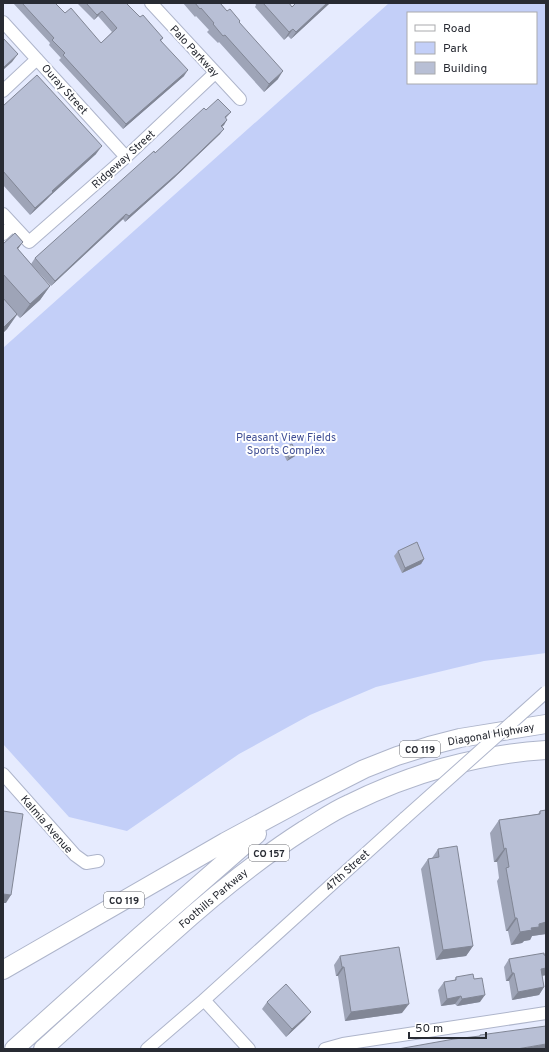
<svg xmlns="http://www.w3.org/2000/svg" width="549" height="1052" font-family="Overpass,sans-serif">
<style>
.green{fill:#c3cff8;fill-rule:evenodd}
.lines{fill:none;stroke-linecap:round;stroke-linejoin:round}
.minor-casing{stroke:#aeb5cb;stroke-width:14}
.highway-casing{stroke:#aeb5cb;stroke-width:20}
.minor{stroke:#fff;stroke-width:12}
.highway{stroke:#fff;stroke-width:18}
.minor-bridge-casing{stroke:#aeb5cb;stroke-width:14;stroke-linecap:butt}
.minor-bridge{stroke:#fff;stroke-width:12}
.wall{fill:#9ea4b7}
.shaded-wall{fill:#818695}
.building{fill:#b8bfd5;stroke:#818695}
.labels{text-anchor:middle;stroke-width:4;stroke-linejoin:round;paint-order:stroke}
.shield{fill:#fff;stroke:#686b70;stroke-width:1}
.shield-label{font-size:10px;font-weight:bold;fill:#282b33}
.street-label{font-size:11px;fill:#282b33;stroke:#fff}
.park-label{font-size:11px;fill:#3f4e94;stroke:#fff}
</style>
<rect width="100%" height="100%" fill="#e6ebfe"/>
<path class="green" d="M389 3H546V653L484 661 376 687 310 715 239 754 127 831 69 817 3 744V348ZM408 13H536V83H408Z"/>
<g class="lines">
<g class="minor-casing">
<path id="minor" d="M151 3 240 99
M3 22 126 157
M3 91 37 59
M3 214 29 242 126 157 215 73
M3 234 13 225
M3 774 75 855 86 863 98 861
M204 1000 249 1049
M147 1049 204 1000 405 818
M325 1049 343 1044 546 1013"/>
</g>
<g class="highway-casing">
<path id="highway" d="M3 970 225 842 303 800 364 769 397 756 429 746 460 738 546 724
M14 1049 140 936 257 834
M43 1049C85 1011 128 972 171 934 213 896 257 860 304 830 319 821 333 811 349 804 409 774 478 754 546 750"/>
</g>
<use href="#minor" class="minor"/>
<use href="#highway" class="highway"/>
<g class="minor-bridge-casing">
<path id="minor-bridge" d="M405 818 546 692"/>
</g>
<use href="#minor-bridge" class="minor-bridge"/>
</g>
<path class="wall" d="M13 3H55L65 13 101 43 112 32 98 16 94 20 77 3H126L135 12 163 38 161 41 184 76 123 129 59 60 61 58 49 45 50 43Z
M183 3H220L227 11 240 21 239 22 278 79 264 92 219 42 218 43 207 32 209 30 196 16 195 17Z
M255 3H289L292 7 296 3H330L291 39 288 36 284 40 255 7 256 5Z
M3 106 96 154 51 195 47 199 30 215 3 185Z
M206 110 231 112 226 118 224 125 222 127 220 134 174 178 125 222 123 219 51 286 31 264 35 258 155 153Z
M3 244 18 249 50 286 40 300 20 318 17 315 7 329 3 333Z
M284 448 295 456 287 461 282 451Z
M398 551 424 559 421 564 402 573 394 556Z
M546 810V934L532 936 530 940 524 941 522 943 511 945 508 931H506L497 881 499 878 497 862H494L490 833 499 820 538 814 540 811Z
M438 849 473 946 466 956 436 960 421 869 428 859 432 858Z
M546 955V975L542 976 544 987 539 995 512 1000 509 981H506L504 967 509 959Z
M340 956 402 1013 345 1021 338 976H336L334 965Z
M456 977 474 979 480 1002 457 1006 455 1004 441 1006 438 990 444 982 454 981Z
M267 1002 305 1019 286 1037 262 1009Z"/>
<path class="shaded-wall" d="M327 3H330L291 39 296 32Z
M102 11 98 16 94 20 97 15Z
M293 29 288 36 284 40 289 32Z
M18 54 12 62 3 70V68Z
M188 70 184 76 123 129 126 124Z
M283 71 278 79 264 92 269 84Z
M227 120 224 125 217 131 221 126Z
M224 129 220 134 174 178 125 222 129 216Z
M102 146 96 154 51 195 47 199 30 215 35 208 52 191Z
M126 214 123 219 51 286 55 281Z
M23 242 13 256 17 248Z
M50 286 40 300 20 318 30 304Z
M17 314 7 329 3 333V328Z
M297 454 295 456 287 461 289 458Z
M424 559 421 564 402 573 405 568Z
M506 848 497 862H494L504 849Z
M3 894 11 895 6 903H3Z
M515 918H517L508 931H506Z
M546 922V934L532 936 530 940 524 941 522 943 511 945 520 932 539 924Z
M473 946 466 956 436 960 443 950Z
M342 967H344L338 976H336Z
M546 968V975L536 977 541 969Z
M512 973H514L509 981H506Z
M544 987 539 995 512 1000 518 992Z
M485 995 480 1002 457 1006 462 999Z
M461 996 455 1004 441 1006 447 999Z
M409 1004 402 1013 345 1021 351 1012Z
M311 1012 305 1019 286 1037 292 1029Z
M546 1044V1049H517Z"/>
<path class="building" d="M22 3H55L65 13 71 8 101 43 117 28 102 11 97 15 86 3H126L140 17 143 15 149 22 163 38 160 40 188 70 126 124 63 55 65 53 52 40 54 38Z
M195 3H220L227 11 230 9 240 21 239 22 283 71 269 84 225 35 223 36 213 24 214 23 201 8 200 9Z
M263 3H289L292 7 296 3H327L296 32 293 29 289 32Z
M3 38 18 54 3 68Z
M37 75 102 146 52 191 53 192 35 208 3 171V106Z
M218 99 231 112 225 117 227 120 221 126 224 129 178 173 129 216 126 214 55 281 35 258 154 151 155 153 204 108 206 110Z
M15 233 23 242 17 248 50 286 30 304 3 274V244Z
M3 298 17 314 3 328Z
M292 444 297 454 289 458 284 448Z
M417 542 424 559 405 568 398 551Z
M546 810V922L539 924V927L531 928 532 930 520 932 517 918H515L506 868 509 867 506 848 504 849 499 820 540 814V811Z
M3 811 23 814 11 895 3 894Z
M457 846 473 946 443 950 428 859 439 857 438 849Z
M399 947 409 1004 351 1012 344 967H342L340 956Z
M544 953V955H546V968L541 969 544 987 518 992 514 973H512L509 959Z
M473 974 474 979 482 978 485 995 462 999 461 996 447 999 444 982 456 980V977Z
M286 984 311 1012 292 1029 267 1002Z
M546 1026V1044L517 1049H398L454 1039 480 1036V1035Z"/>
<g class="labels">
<g class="shield">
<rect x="400" y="741" width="40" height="16" rx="3"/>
<rect x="249" y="845" width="40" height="16" rx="3"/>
<rect x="104" y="892" width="40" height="16" rx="3"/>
</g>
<g class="shield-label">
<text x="420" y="753">CO 119</text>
<text x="269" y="857">CO 157</text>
<text x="124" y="904">CO 119</text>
</g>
<g class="street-label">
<text transform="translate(195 51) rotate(47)" y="4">Palo Parkway</text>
<text transform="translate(65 89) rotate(48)" y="4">Ouray Street</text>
<text transform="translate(123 159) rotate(-42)" y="4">Ridgeway Street</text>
<text transform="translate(491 734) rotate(-10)" y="4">Diagonal Highway</text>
<text transform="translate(47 824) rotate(49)" y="4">Kalmia Avenue</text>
<text transform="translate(347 870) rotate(-42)" y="4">47th Street</text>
<text transform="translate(213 898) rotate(-40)" y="4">Foothills Parkway</text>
</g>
<g class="park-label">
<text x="286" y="441">Pleasant View Fields<tspan x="286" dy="13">Sports Complex</tspan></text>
</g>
</g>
<rect width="549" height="1052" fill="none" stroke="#282b33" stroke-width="8"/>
<rect x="407" y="12" width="130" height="72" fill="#ffffff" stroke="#a9aaad"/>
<rect x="415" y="25" width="20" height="6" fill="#ffffff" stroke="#a9aaad"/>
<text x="443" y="32" font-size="12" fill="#282b33">Road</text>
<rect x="415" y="42" width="20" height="12" fill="#c3cff8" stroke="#a9aaad"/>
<text x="443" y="52" font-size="12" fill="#282b33">Park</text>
<rect x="415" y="62" width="20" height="12" fill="#b8bfd5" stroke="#a9aaad"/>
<text x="443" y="72" font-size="12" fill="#282b33">Building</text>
<path d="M409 1032v6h77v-6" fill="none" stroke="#282b33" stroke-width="2"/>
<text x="415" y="1032" font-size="12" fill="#282b33" stroke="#ffffff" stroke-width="3" paint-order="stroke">50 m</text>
</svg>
